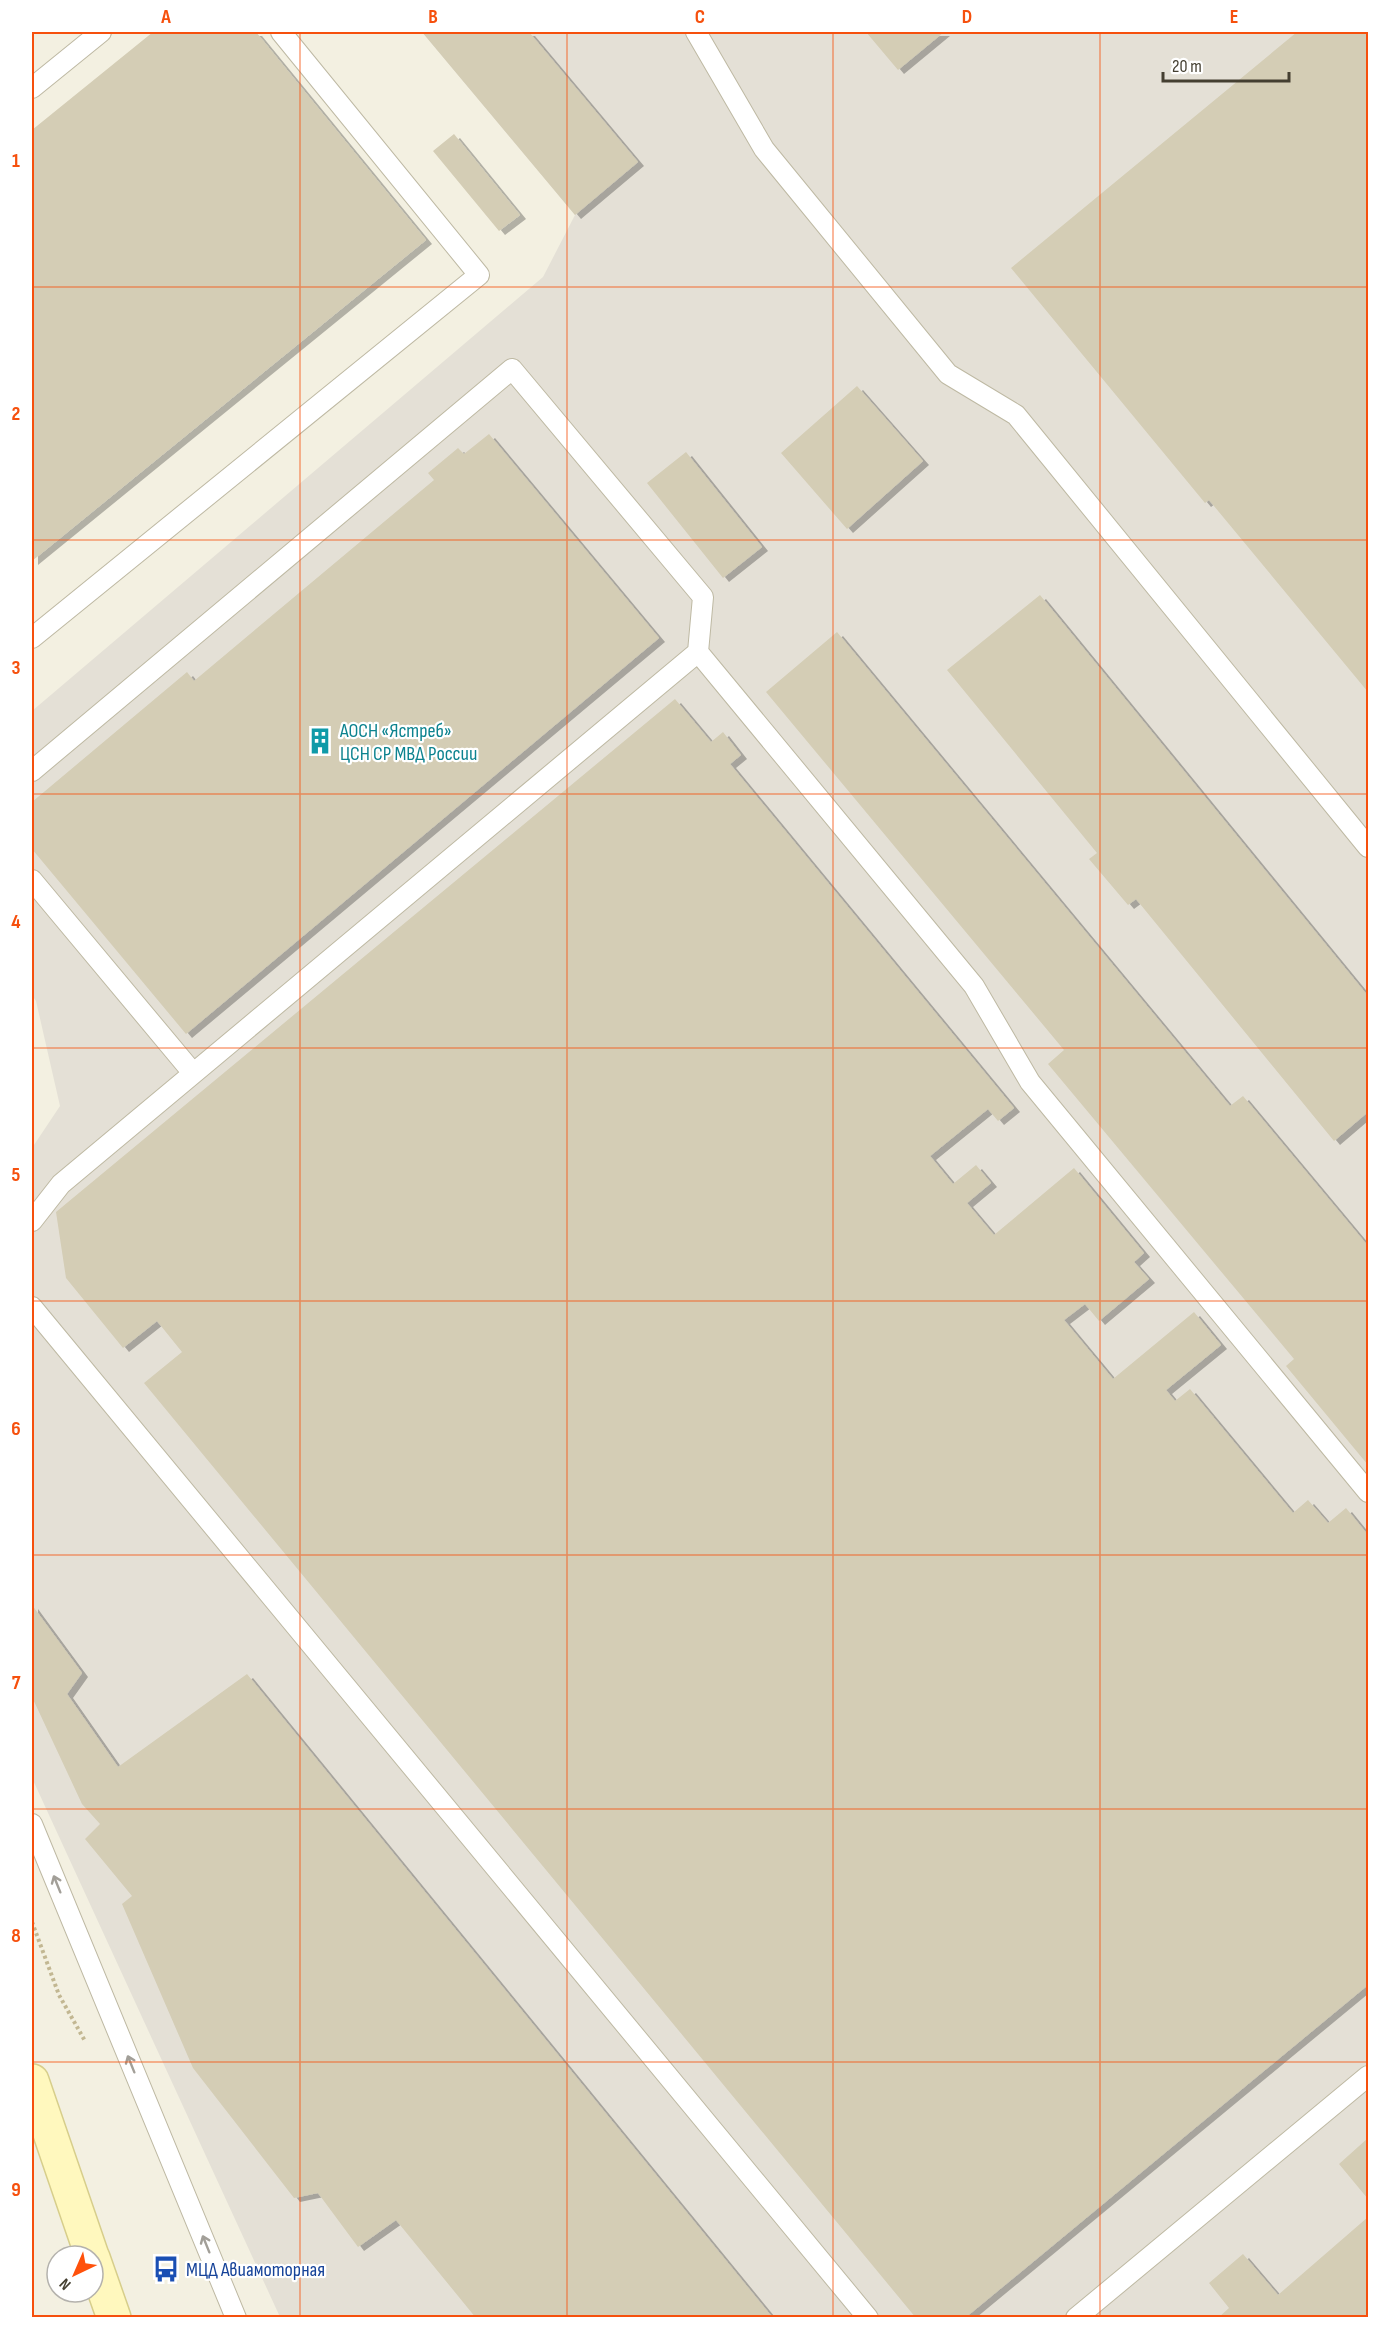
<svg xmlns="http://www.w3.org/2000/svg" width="1400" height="2349" font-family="'Sofia Sans Condensed',sans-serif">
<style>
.industrial{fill:#e4e0d6}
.building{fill:#d4cdb5;filter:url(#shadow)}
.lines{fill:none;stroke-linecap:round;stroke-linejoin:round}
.lane-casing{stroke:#beb9a3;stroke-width:22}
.secondary-casing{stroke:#d7ce8b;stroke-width:36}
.path{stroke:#c2b792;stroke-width:4;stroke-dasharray:3 3;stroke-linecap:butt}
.lane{stroke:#fff;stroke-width:20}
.secondary{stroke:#fff8be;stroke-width:33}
.oneway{stroke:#a29f98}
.grid{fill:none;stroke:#f6500d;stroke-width:1.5;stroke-opacity:0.55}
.labels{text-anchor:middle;stroke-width:4.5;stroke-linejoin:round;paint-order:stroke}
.culture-label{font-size:20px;fill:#0d838f;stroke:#fff;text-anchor:start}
.transit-label{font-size:20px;fill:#164399;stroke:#fff;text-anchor:start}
.neatline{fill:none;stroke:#f6500d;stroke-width:2}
.grid-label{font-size:20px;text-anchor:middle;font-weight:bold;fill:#f6500d}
</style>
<defs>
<filter id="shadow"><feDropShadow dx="6" dy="4" stdDeviation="0" flood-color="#0004"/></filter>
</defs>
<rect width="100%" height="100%" fill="#f3f0e1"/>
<path class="industrial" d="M422 32H1368V2317H280L32 1778V1148L60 1106 36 1001 32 995V711L543 277 575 215Z"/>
<path class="building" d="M153 32H256L426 240 32 561V130Z
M422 32H529L638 162 575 215Z
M866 32H944L898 70Z
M1297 32H1368V692L1209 500 1205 503 1011 268Z
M454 134 520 215 499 231 433 151Z
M857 386 923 461 847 529 781 453Z
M489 434 659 638 186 1034 32 849V802L187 672 194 681 434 480 428 473 458 448 464 454Z
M686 452 762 547 723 578 647 483Z
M1040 595 1368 996V1112L1334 1141 1136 899 1128 905 1089 859 1097 853 947 670Z
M837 632 1230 1106 1243 1096 1368 1246V1465L1286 1366 1294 1359 1048 1064 1064 1050 766 692Z
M675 699 711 742 723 732 741 755 730 764 1014 1108 998 1121 988 1109 930 1156 953 1184 976 1165 991 1183 967 1203 994 1235 1074 1168 1144 1253 1134 1262 1149 1279 1099 1321 1085 1304 1064 1320 1113 1379 1194 1312 1221 1345 1166 1390 1175 1401 1190 1389 1293 1513 1308 1500 1328 1523 1346 1508 1368 1535V1985L965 2318H916L144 1383 182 1352 157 1321 123 1348 66 1278 56 1212Z
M32 1605 82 1673 67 1694 118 1767 247 1674 773 2318H476L396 2220 358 2247 318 2193 294 2198 193 2068 122 1904 132 1896 85 1839 100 1824 82 1804 32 1697Z
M1368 2138V2199L1339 2164Z
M1368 2217V2318H1218L1229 2308 1209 2283 1243 2254 1278 2295Z"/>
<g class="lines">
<g class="lane-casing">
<path id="lane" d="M696 32 764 149 948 374 1016 415 1368 847
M32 88 101 32
M32 638 479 275 281 32
M698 652 974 986 1030 1082 1368 1492
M32 771 512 369 703 597 698 652 61 1184 32 1221
M32 880 193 1073
M32 1307 868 2318
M32 1824 236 2318
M1076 2318 1368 2076"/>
</g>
<g class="secondary-casing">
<path id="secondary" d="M32 2081 92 2256
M93 2258 114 2318"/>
</g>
<path class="path" d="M32 1922 59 1995 85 2041"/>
<use href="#lane" class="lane"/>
<use href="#secondary" class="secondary"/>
</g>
<defs><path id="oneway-shaft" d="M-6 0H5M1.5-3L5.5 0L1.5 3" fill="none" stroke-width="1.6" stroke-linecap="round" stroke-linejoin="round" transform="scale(1.5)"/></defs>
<g class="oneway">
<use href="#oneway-shaft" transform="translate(57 1884) rotate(-112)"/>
<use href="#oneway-shaft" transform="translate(131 2064) rotate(-112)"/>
<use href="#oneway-shaft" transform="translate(206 2244) rotate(-112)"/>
</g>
<path class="grid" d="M300 32V2318M567 32V2318M833 32V2318M1100 32V2318M32 287H1368M32 540H1368M32 794H1368M32 1048H1368M32 1301H1368M32 1555H1368M32 1809H1368M32 2062H1368"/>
<defs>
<g id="building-bare" transform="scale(2.07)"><path d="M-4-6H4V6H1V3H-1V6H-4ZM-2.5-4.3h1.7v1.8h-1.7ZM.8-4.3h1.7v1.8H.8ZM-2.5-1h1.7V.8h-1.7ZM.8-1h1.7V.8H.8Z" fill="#0f9aa8" stroke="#fff" stroke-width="2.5" paint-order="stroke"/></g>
<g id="bus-bare" transform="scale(2.07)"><path d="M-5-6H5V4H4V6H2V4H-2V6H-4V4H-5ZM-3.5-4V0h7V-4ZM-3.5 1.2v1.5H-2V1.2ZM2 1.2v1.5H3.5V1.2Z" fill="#1a4fb4" stroke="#fff" stroke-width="2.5" paint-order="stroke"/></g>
</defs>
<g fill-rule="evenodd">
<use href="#building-bare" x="320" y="741"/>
<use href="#bus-bare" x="166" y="2269"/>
</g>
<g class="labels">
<g class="culture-label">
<text x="340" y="737">АОСН «Ястреб»<tspan x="340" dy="23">ЦСН СР МВД России</tspan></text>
</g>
<g class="transit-label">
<text x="186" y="2276">МЦД Авиамоторная</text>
</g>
</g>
<rect width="1400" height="2349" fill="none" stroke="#ffffff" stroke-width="66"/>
<g transform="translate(75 2274) rotate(224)"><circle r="28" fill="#ffffff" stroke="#b4b2ad" stroke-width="1.5"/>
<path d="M0-4.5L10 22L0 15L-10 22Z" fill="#ff510b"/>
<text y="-9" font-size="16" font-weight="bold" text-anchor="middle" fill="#443f31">N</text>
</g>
<path d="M1163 72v9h126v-9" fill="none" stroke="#443f31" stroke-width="3"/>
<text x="1172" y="72" font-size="18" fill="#443f31" stroke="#ffffff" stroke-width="4.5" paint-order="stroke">20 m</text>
<rect x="33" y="33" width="1334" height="2283" class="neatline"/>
<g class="grid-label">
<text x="166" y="23">A</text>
<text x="433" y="23">B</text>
<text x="700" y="23">C</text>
<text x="967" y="23">D</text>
<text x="1234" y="23">E</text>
<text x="16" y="167">1</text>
<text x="16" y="420">2</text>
<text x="16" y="674">3</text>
<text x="16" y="928">4</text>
<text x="16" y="1181">5</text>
<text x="16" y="1435">6</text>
<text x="16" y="1689">7</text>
<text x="16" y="1942">8</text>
<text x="16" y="2196">9</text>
</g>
</svg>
